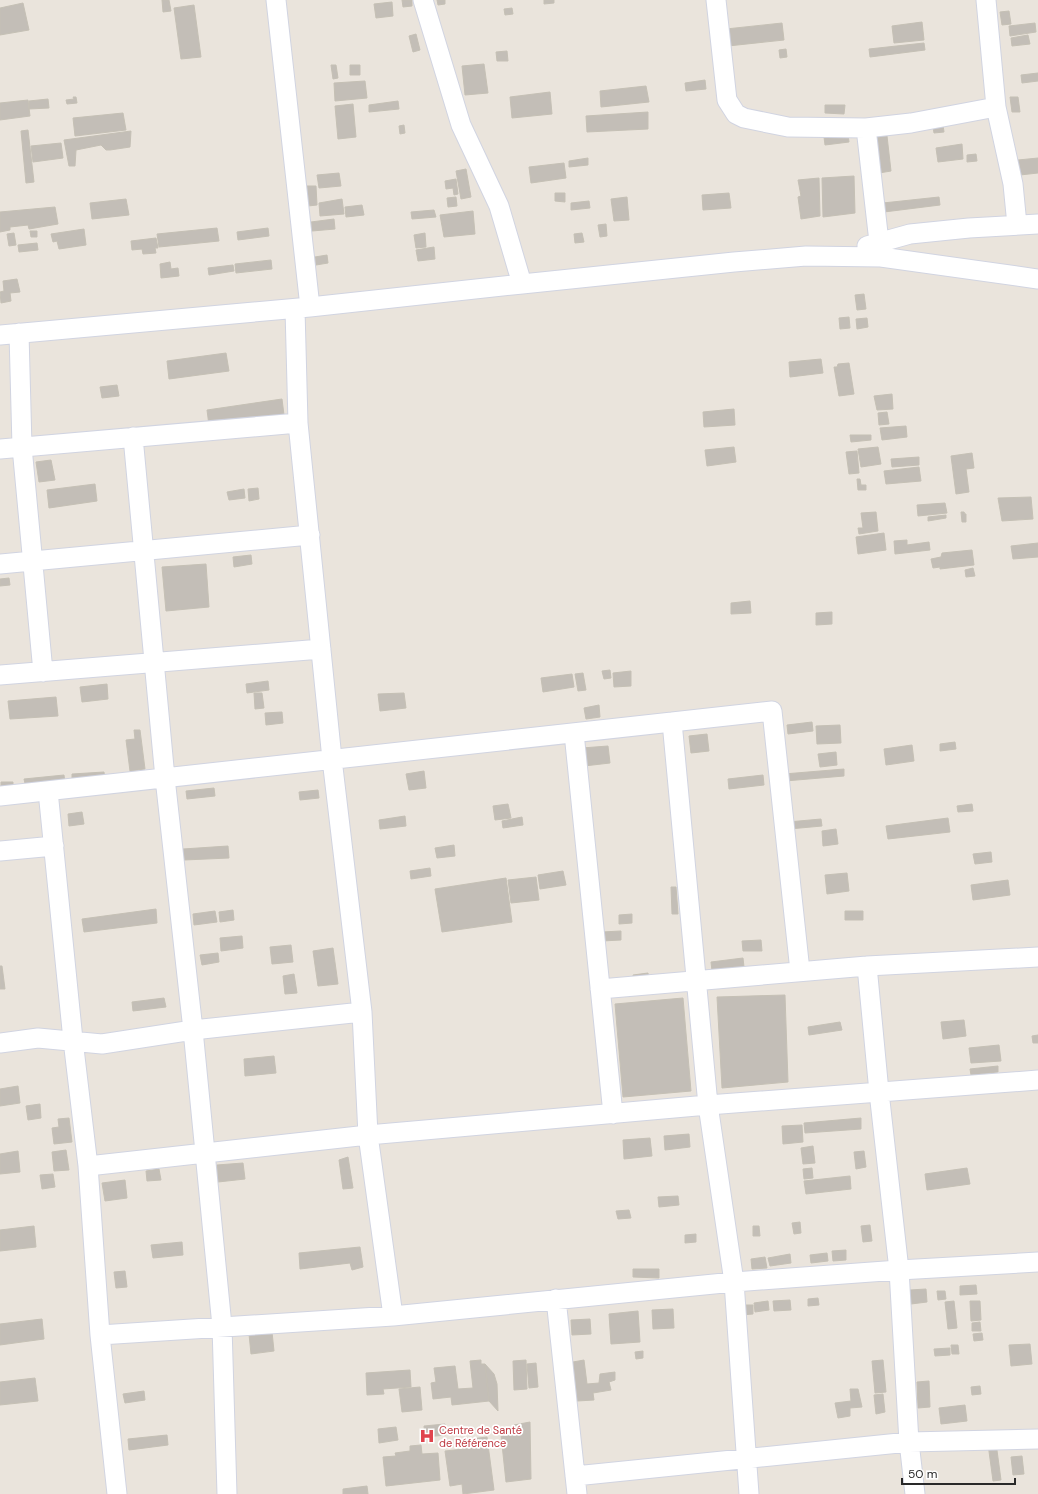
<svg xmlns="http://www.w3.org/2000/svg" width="1038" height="1494" font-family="'DM Sans',sans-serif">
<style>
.building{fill:#c3beb7;stroke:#c5c0b5}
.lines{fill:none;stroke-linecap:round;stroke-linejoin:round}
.minor-casing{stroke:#d1d4e1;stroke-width:21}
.minor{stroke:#fff;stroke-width:19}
.labels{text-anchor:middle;stroke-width:3.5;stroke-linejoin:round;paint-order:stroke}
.health-label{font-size:11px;fill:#be3a42;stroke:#fff;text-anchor:start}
</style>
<rect width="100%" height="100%" fill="#eae4dc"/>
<path class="building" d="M162 0H169L171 11 163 12Z
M402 0H412V6L403 7Z
M437 0H445V4L438 5Z
M544 0H554V3L544 4Z
M392 2 393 16 376 18 374 4Z
M23 3 29 30 0 35V8Z
M194 5 201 57 181 59 174 8Z
M512 8 513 14 505 15 504 9Z
M1009 11 1011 24 1002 25 1000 12Z
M922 22 924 40 894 43 892 26Z
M782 23 784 40 728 46 726 29Z
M1035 23 1036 32 1010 36 1009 26Z
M416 34 420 50 413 52 409 36Z
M1028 35 1030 44 1012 46 1011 38Z
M924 43 925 50 870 57 869 49Z
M786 49 787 57 780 58 779 50Z
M507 51 508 61H497L496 52Z
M484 64 488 93 465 95 462 66Z
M331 65H336L338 78 333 79Z
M350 65H360V75H350Z
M1038 73V81L1022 83 1021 75Z
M705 80 706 89 686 91 685 83Z
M365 81 367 98 335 101 334 83Z
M646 86 649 102 601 107 600 91Z
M550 92 552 114 512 118 510 97Z
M73 97H76L77 103 67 104 66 100 74 99Z
M1010 97H1018L1020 112H1012Z
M48 99 49 108 29 109V101Z
M28 100 30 116 0 120V103Z
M398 101 399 109 369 112V105Z
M353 104 356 137 338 139 335 106Z
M825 105H845L844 114 825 113Z
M648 112V129L587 132 586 116Z
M123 113 126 130 75 136 73 118Z
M404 125 405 133 400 134 399 126Z
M943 125 944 132 934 133 933 127Z
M28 130 34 182 26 183 21 131Z
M131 131 130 147 110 150H106L101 145 76 150 75 166H69L64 140Z
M848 134 849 142 825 145 824 137Z
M887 136 891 171 879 173 875 137Z
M61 143 63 158 33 162 31 146Z
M962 144 963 159 938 162 936 148Z
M976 154 977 161 967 162V155Z
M588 158V165L569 167V161Z
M1038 158V173L1020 175 1018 160Z
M564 163 566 178 531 183 529 167Z
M466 169 471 197 461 199 456 171Z
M339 173 341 186 319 188 317 175Z
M854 176 855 213 823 217 822 178Z
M819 178 820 216 801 219 798 197 801 196 798 180Z
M456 179 458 194 454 195 453 188 446 189 445 181Z
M307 186H316L317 205 308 206Z
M555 193H565V202L555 201Z
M729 193 731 208 703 210 702 195Z
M456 197 457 206 448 207 447 198Z
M627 197 629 220 614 221 611 199Z
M939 197 940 205 884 212 883 203Z
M126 199 129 215 92 219 90 203Z
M342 199 344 214 320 216 319 203Z
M589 201 590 208 571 210V203Z
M362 205 364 215 346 217 345 207Z
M55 207 58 224 29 229 28 225 10 227V230L0 232V212Z
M434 210 436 217 412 219 411 212Z
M473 211 475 234 444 237 440 215Z
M334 219 335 229 312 231 311 222Z
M606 224 607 236 600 237 598 225Z
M217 228 219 241 159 247 157 234Z
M268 228 269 236 238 240 237 232Z
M84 229 86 245 59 249 57 241 53 242 51 234Z
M30 231H37V237H31Z
M14 233 16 245 9 246 7 234Z
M425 233 426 247 416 248 414 235Z
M582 233 584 242 575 243 574 234Z
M156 238 158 248H155L156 253 143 254 142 249 132 250 131 241Z
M37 243 38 250 19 252 18 245Z
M434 247 435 259 418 261 416 250Z
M327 255 328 263 316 265 315 257Z
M271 260 272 269 236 273 235 264Z
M170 262 171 269 178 268 179 276 161 278 160 264Z
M233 265 234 271 209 275 208 268Z
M17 279 20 292 10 293 11 301 1 303 0 292 4 291 3 281Z
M864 294 866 309 857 310 855 295Z
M849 317 850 328 840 329 839 318Z
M867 318 868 327 857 329 856 319Z
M226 353 229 371 169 379 167 361Z
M821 359 823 373 790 377 789 362Z
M849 363 854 394 839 396 834 367H837L838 364Z
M117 385 119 396 102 398 100 387Z
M892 394 893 409 877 410 874 396Z
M282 399 285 423 210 433 207 410Z
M734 409 735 425 704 427 703 412Z
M887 412 889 424 879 425 878 413Z
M906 426 907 437 882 440 880 428Z
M850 435H871V440L851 442Z
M734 447 736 462 707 466 705 450Z
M878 447 881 464 861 467 858 449Z
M857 451 859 473 849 474 846 452Z
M972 453 974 468 966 469 969 492 956 494 951 456Z
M919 457V465L892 467 891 459Z
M51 460 55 480 39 482 36 462Z
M919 467 921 481 886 484 884 471Z
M857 479H860L861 485H866V490H858Z
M95 484 97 501 49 508 47 490Z
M258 488 259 499 249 501 248 489Z
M244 489 245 498 229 500 227 492Z
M1031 497 1033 519 1002 521 998 498Z
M945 503 947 513 918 516 917 505Z
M876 512 878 531 859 534 858 528H863L861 513Z
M961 512H964L965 514H966V522H962Z
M946 515V518L928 521V517Z
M884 533 886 550 858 554 856 537Z
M907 540V545L929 542 930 550 895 554 894 541Z
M1038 543V557L1013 559 1011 546Z
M972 550 974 565 940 569V567L933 568 931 559 941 557 942 553Z
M251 555 252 564 234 567 233 557Z
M206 564 209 607 166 611 162 567Z
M973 568 975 576 966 577 965 570Z
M9 578 10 585 0 586V579Z
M750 601 751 613 731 614V603Z
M832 612V624L816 625V613Z
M610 670 611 678 604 679 602 671Z
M631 671V686L614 687 613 673Z
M583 673 586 690 578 691 575 674Z
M572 674 574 687 543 692 541 678Z
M268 681 269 690 247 693 246 684Z
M107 684 108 699 82 702 80 687Z
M254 693H262L264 708 255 709Z
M404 693 406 708 380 711 378 694Z
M56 697 58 716 10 719 8 701Z
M599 705 600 717 586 719 584 708Z
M282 712 283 723 266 725 265 713Z
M812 722 813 731 788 734 787 725Z
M840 725 841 743 817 744 816 726Z
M134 730H140L145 769 130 771 126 740 135 739Z
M707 734 709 751 691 753 689 736Z
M955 742 956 749 940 751V744Z
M912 745 914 761 886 765 884 749Z
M608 746 610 763 584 766 582 748Z
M836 752 837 765 820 767 818 754Z
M844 769V776L785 781 784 774Z
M424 771 426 788 409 790 406 774Z
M104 772 105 781 72 784V774Z
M64 775 65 783 26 788 24 779Z
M763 775 764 785 729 789 728 779Z
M1 782H13V791L1 790Z
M214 788 215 796 187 799 186 791Z
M318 790 319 798 300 800 299 792Z
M508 804 511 818 495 820 493 806Z
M972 804 973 811 958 812 957 806Z
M82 812 84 824 69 826 68 814Z
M405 816 406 826 380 829 379 820Z
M522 817 523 825 503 828 502 821Z
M948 818 950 832 888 839 886 826Z
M821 819 822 826 789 829 788 822Z
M836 829 838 844 823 846 822 831Z
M454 845 455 856 437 858 435 848Z
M228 846 229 858 184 860 183 849Z
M991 852 992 862 975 864 973 854Z
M430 868 431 876 411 879 410 871Z
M563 871 566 885 540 889 538 875Z
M847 873 849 891 827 894 825 875Z
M536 877 539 900 511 903 508 880Z
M506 878 512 922 442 932 435 889Z
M1008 880 1010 895 973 900 971 885Z
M671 887H676L678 914H672Z
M156 909 157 923 84 932 82 919Z
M233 910 234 920 220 922 219 912Z
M215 911 217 922 194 925 193 914Z
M845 911H863V920H845Z
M632 914V923L619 924V915Z
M621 931V940L602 941V932Z
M242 936 243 948 221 951 220 938Z
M761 940 762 951H743L742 941Z
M291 945 293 962 272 964 270 947Z
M333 948 338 984 318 986 313 951Z
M218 953 219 962 202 965 200 955Z
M743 958 744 967 712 971 711 962Z
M0 966H2L5 989H0Z
M648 973 649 981 634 982 633 975Z
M294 974 297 993 285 994 283 976Z
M785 995 788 1082 722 1088 717 997Z
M164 998 166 1007 133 1011 132 1002Z
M683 998 691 1091 623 1097 615 1004Z
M964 1020 966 1036 943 1039 941 1022Z
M840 1022 842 1030 809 1035 808 1027Z
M1038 1035V1043H1033L1032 1036Z
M999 1045 1001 1061 971 1063 969 1048Z
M274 1056 276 1073 245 1076 244 1059Z
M998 1066V1072L971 1075 970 1069Z
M18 1086 20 1103 0 1106V1089Z
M40 1104 41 1118 28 1120 26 1106Z
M69 1118 72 1142 54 1144 52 1128 59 1127 58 1119Z
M861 1118V1129L805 1133 804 1123Z
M802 1125 803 1142 783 1144 782 1126Z
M689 1134 690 1147 665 1150 664 1136Z
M650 1138 652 1156 624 1159 623 1140Z
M813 1146 815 1163 803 1164 801 1148Z
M66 1150 69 1170 54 1171 52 1152Z
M18 1151 20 1172 0 1174V1154Z
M864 1151 866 1167 856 1169 854 1152Z
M348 1157 353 1188 343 1189 339 1160Z
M243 1163 245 1179 218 1182 217 1165Z
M812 1168 813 1178 804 1179 803 1169Z
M967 1168 970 1184 927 1190 925 1174Z
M159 1169 161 1180 147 1181 146 1171Z
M53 1174 55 1187 42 1189 40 1175Z
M850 1176 851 1189 806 1194 804 1181Z
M125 1180 127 1198 105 1201 102 1183Z
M678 1196 679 1205 659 1207 658 1197Z
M629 1210 631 1218 618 1219 616 1211Z
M800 1222 801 1233 794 1234 792 1223Z
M870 1225 872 1241 863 1242 861 1226Z
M34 1226 36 1247 0 1251V1230Z
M753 1226H759L760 1236H753Z
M696 1234V1242L685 1243V1235Z
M182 1242 183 1255 153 1258 151 1245Z
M360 1247 363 1267 352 1270 350 1263 300 1269 299 1253Z
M846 1250V1260L833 1261 832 1251Z
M827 1253 828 1261 811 1263 810 1255Z
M790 1254 791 1263 770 1266 768 1258Z
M765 1257 767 1268 752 1269 751 1259Z
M633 1269H659V1278L633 1277Z
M125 1271 127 1287 116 1288 114 1272Z
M976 1285 977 1294 960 1295V1286Z
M926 1289 927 1302 911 1304 910 1290Z
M937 1291H945L946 1299 938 1300Z
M818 1298 819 1305 808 1306V1299Z
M790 1300 791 1310 774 1311 773 1301Z
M768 1301 769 1310 755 1312 754 1303Z
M954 1301 957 1328 948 1329 945 1302Z
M970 1301H980L981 1320 971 1321Z
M740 1305H753V1314L741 1315Z
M673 1309 674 1328 653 1329 652 1310Z
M638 1311 640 1342 611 1344 609 1314Z
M42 1319 44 1339 0 1345V1324Z
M590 1319 591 1334 572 1335 571 1320Z
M980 1322 981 1331H972V1323Z
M272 1332 274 1351 251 1354 249 1334Z
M982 1333 983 1340 974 1341 973 1334Z
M1030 1344 1032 1364 1011 1366 1009 1345Z
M951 1345H958L959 1354H952Z
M950 1348V1355L935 1356 934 1349Z
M643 1351V1358L636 1359 635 1352Z
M481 1360V1364H485L489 1401 452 1405 451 1397 433 1399 431 1383 436 1382 434 1368 455 1366 458 1389 473 1388 470 1361Z
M526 1360 527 1389 514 1390 513 1361Z
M584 1360 587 1384 599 1383 600 1374 615 1372V1380L609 1382 611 1390 593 1393 594 1400 577 1401 573 1362Z
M883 1360 886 1392 875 1393 872 1361Z
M536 1363 538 1387 529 1388 527 1364Z
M485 1364 494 1374 497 1384 498 1411 489 1401Z
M410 1370 411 1387 383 1389 384 1394 367 1395 366 1373Z
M35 1378 38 1401 0 1405V1382Z
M929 1381 930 1407 918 1408 917 1382Z
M980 1386 981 1394 972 1395 971 1387Z
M420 1387 422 1410 402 1412 399 1389Z
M850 1389H858L862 1407 850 1408V1416L838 1418 835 1403 851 1401Z
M144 1391 145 1400 125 1403 123 1394Z
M883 1394 885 1412 876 1414 874 1395Z
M965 1405 967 1421 941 1424 939 1408Z
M530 1422 531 1479 506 1482 501 1435 514 1434V1425Z
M445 1424 446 1435 425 1437 424 1426Z
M396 1427 398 1440 379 1443 378 1429Z
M167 1435 168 1445 129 1450 128 1439Z
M487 1437 494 1490 463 1494 462 1484 450 1486 445 1451 464 1449 463 1440Z
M996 1443 1001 1480 993 1481 988 1444Z
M421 1445 422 1454 438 1453 440 1480 386 1486 383 1457 396 1456 395 1453 410 1451V1446Z
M1022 1456 1024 1474 1013 1475 1011 1457Z
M367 1486 368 1494H343V1489Z"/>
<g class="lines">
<g class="minor-casing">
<path id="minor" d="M276 0 310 307
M423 0 461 125 499 206 522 284
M716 0 727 100 736 114 744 118 788 127 866 128 879 242
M996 107 1013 184 1017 225
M866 128 911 123 996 107 986 0
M867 246 910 234 969 228 1038 224
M295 309 298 423 332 759 362 1012 368 1135 393 1316
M19 333 22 447 43 672
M0 335 310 307 522 284 734 262 806 256 881 257 1038 279
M133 437 165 778 193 1030 222 1326 227 1494
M0 449 298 423
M0 564 310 535
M0 675 321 649
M672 722 708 1105 734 1282 749 1494
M574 733 613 1114
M48 791 73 1040 88 1166 100 1335 117 1494
M0 796 772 711 800 971
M0 851 54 846
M867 966 879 1092 899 1270 909 1442 915 1494
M600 989 867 966 1038 957
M0 1043 38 1038 102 1044 193 1030 362 1012
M88 1166 368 1135 708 1105 1038 1080
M556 1299 577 1494
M100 1335 393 1316 734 1282 899 1270 1038 1262
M575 1476 909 1442 1038 1439"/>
</g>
<use href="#minor" class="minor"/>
</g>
<defs>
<g id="hospital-bare" transform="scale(1.2)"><path d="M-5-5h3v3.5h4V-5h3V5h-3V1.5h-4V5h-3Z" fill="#e0444e" stroke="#fff" stroke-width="2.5" paint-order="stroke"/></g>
</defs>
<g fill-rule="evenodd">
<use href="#hospital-bare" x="427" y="1436"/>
</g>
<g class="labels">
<g class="health-label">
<text x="439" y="1434">Centre de Santé<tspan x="439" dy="13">de Référence</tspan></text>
</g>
</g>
<path d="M902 1478v6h113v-6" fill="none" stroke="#292929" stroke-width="2"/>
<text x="908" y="1478" font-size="12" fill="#292929" stroke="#ffffff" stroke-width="3" paint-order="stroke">50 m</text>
</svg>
